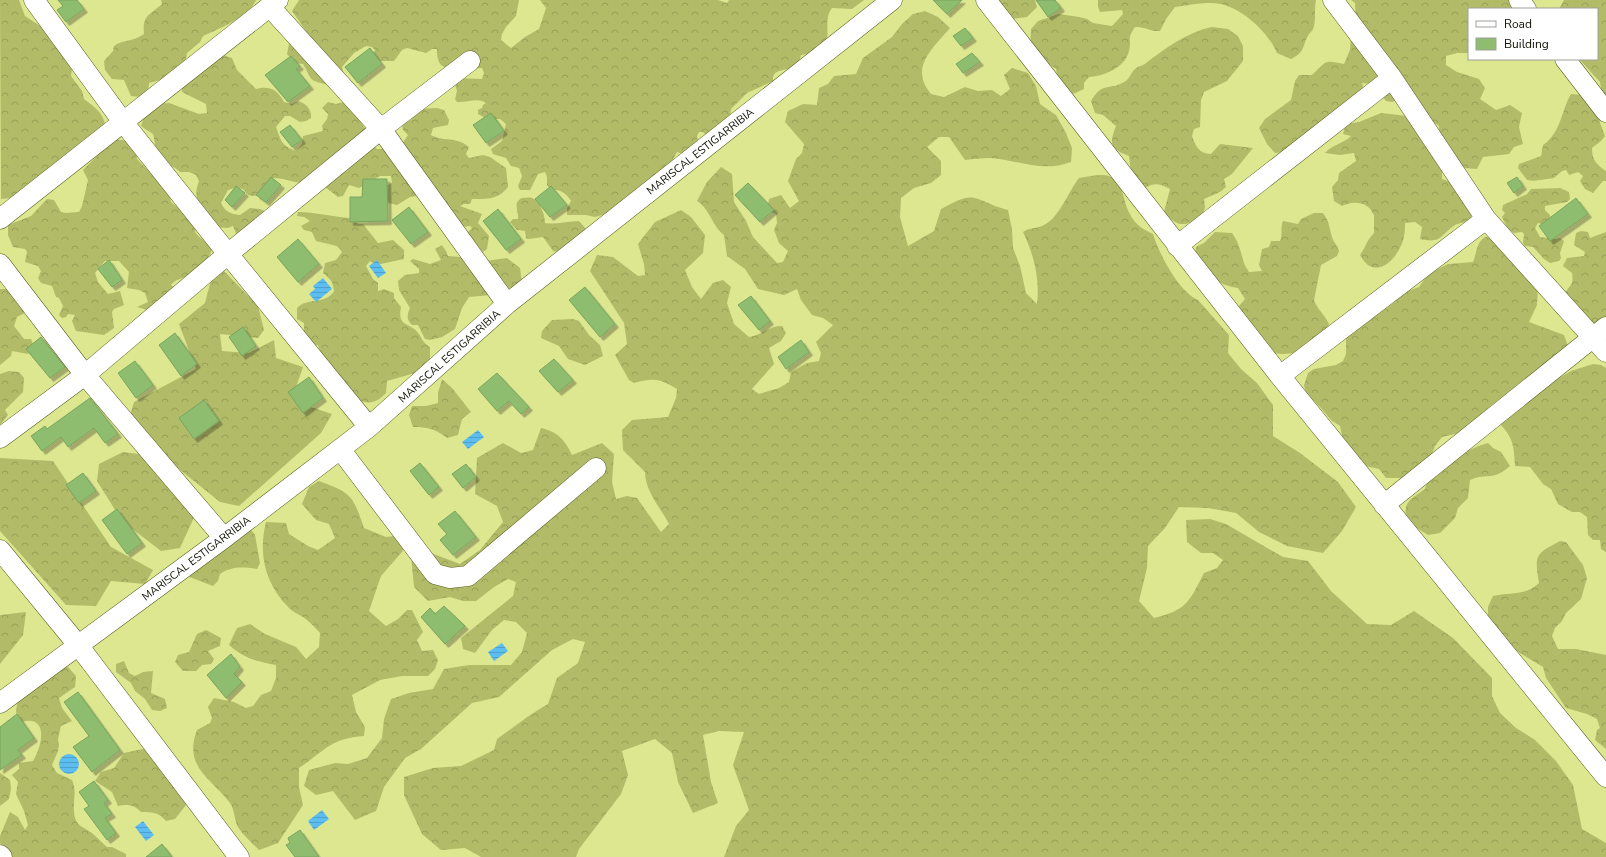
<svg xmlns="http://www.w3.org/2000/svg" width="1606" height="857" font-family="'Nunito Sans',sans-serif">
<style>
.forest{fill:url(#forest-crowns)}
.water{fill:url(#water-rules)}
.building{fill:#8ebd70;stroke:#79a45d;filter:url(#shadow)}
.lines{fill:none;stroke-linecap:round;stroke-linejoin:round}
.minor-casing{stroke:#585e1c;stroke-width:21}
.minor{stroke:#fff;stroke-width:20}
.labels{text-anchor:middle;stroke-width:4;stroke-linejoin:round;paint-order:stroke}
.street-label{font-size:11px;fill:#0e0f00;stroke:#fff}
</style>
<defs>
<pattern id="forest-crowns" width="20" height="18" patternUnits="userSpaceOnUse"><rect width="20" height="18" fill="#b2bb68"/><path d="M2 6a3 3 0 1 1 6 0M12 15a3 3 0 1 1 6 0" fill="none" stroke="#98a058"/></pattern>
<pattern id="water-rules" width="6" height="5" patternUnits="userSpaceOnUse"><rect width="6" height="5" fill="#5cbdf0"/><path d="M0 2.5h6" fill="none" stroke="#4fa1cc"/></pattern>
<filter id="shadow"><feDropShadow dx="3.5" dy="3.5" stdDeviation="0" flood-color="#0004"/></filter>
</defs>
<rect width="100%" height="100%" fill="#dde790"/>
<path class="forest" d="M0 0H19L25 16 51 33 73 61 71 76 82 91 84 99C96 108 104 113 106 129L11 198 1 199Z
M161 0H256C248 18 220 28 203 36L200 42 187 53 184 69 164 79 149 83 148 93 140 97 131 96 124 80 112 79 105 70 104 61 113 51 114 46C124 39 133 42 144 34 142 15 150 15 162 4Z
M299 0H519L516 16 506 27 502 34 501 40 511 48 525 37 539 29 546 8 540 0H718L727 3 729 0H864L852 9 832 8C823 20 831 33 825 44L816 46 813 53 801 55 799 62C797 64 794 67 791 68 784 71 772 69 773 81L747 93 731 109 730 116 708 137 703 132H699L697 136 698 142 686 155 677 152 672 161 609 213 595 217 586 215H567V208L571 201C566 193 560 189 551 190L547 185V177L545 172 538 174 530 190H520L518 186 522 176 519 168 511 166 506 158 493 154 491 149 502 141 506 124 500 119H487L478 114V110L482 108 483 105 486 103C478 97 466 103 457 102L455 99 457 91 455 84 457 78 482 79 484 73 482 68C472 68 443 73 439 62 437 58 437 53 437 49H432L426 53 407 48 402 50 394 61H375L373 58 375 50 372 47 366 46 354 53 342 67 344 75 329 85C307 80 313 81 303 64L295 63 287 54 289 44 296 41 306 31 292 11Z
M994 0H1035L1037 7 1027 17 1012 19Z
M1098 0H1316C1314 9 1316 17 1314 26 1313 30 1312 31 1309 34 1302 45 1306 52 1291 59L1277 53C1268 32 1243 9 1221 4 1206 1 1189 5 1175 7L1166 19 1160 31C1151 32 1144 26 1135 27 1126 40 1132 39 1129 51 1125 68 1104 76 1089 77L1084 83V89L1073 94 1058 79 1056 69C1049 65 1034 49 1031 41 1030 38 1031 33 1031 29L1038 21 1059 14 1079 17 1087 19 1093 23 1112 26 1123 14 1122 10 1100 12 1098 7Z
M1351 0H1515L1522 9H1469V53H1457L1446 56V65L1457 72 1479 79 1485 88 1480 99 1496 110 1510 105 1522 113 1519 127 1523 144 1514 147 1509 154 1483 157 1477 169 1464 168 1439 136V126L1399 99 1392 102 1386 101 1371 84 1362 83 1363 87 1359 93 1283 152 1275 153 1267 144 1259 128 1265 119 1291 100 1295 81 1299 75H1312C1328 60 1323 60 1344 64L1350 50 1351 34 1356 21 1355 3Z
M1564 0H1606V120L1600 82 1579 59H1597V9H1559Z
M925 11 938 17 950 28C932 49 909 68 931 94L944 97 965 87 978 91 992 90 1001 96 1010 89 1004 75 1012 68 1028 73 1036 86 1040 104 1056 115 1066 133 1072 148 1071 162C1041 173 1019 160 990 158 982 158 973 159 965 160L949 137H939L927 147 941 161V175L931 183 914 188 901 198 900 217 908 246 934 231 941 209C978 188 972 200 1008 210L1012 229 1013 248 1020 266 1026 293 1037 304C1040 279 1034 255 1023 232 1030 227 1037 229 1044 225 1060 217 1068 192 1079 178 1086 177 1094 175 1101 175 1124 174 1122 201 1130 214 1135 225 1143 229 1153 234 1159 254 1179 292 1198 300L1229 335 1228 353 1241 369 1257 383 1273 405V436L1300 453 1338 482 1356 507 1342 531 1323 553 1287 546 1259 532 1236 513 1208 508 1179 507 1165 528 1148 546 1147 568 1139 601 1154 618C1187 610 1189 602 1204 573L1217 568 1223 560 1213 553H1201L1187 542 1186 520 1210 519 1226 524 1283 557 1308 561 1331 591 1367 624 1391 625 1414 611 1453 638 1492 678V696L1500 713 1516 728 1535 740 1556 761 1573 785 1582 829 1606 843V857H724L736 826 749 810 733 765 744 732 719 731 703 735 711 782 718 803 693 813 678 782 672 753 655 739 622 751 628 775 621 794 579 849 576 857H481L465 848 441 850 422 834 404 795V777L433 768 461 766 494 750 497 739C514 727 530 714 548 704L557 678 578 663 585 642 573 639 552 650 499 697 472 703 421 749 405 758 384 787 376 811 355 820 333 791 316 795 304 786 309 770 335 763 348 764 367 758 382 738 384 719 391 699 409 693 433 689 444 669 469 665H511L522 652 527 633 516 622 504 620 492 630 475 653 463 649 461 638 513 596 516 582 508 579 494 587 476 601H463L450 597 428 601 414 587 411 555 431 553 460 564 480 550 503 522 497 506 475 494 477 458 503 443 521 453 533 450 541 428C558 432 565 440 572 455L602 443 614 454 612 482 616 499 627 496 637 498 661 532 669 524C660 507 645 491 645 472L623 450 622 430 632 420 668 417 676 398 677 389C659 378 654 378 634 383L629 380 615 355 627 344 624 323 590 271 597 255 613 257 638 276 645 275 644 264 638 244 655 222 681 210 691 217 705 235 703 253 685 270 692 287 701 299 713 283 723 280 731 287 727 303 734 324 749 337C763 335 768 326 782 326L786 333 781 341 769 348 774 364 752 389 759 394 779 388 789 382 791 372 807 363 819 361 821 353 816 342 833 325 823 318 812 315 801 300 797 289 784 295 758 289 745 269 727 256 724 235C712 226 710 209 697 201L707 182 721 167 732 174 734 202 746 221 753 237 777 263 783 262 788 251 779 243 774 230 777 223 776 214 767 210 769 199 781 195 790 208 799 201 788 181 796 159 802 153 804 144 785 122 788 111 803 104 817 105 819 88 828 84 834 76 856 74 863 58 892 37 902 24 913 14Z
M1212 27 1228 29 1238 36 1243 46V61L1227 81 1204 92 1201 100 1200 127 1194 129 1192 136C1195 145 1199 154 1211 154L1220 144 1253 148 1232 174 1224 179 1226 187 1220 192 1204 199 1205 207 1202 218C1184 226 1178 228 1164 212L1170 189C1160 184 1155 182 1145 188L1131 173 1129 156C1110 149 1109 144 1116 126L1103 115 1095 113 1091 101C1103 81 1109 91 1124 82 1130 79 1131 72 1135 69 1138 66 1143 66 1146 63 1166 48 1187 32 1212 27Z
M217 53 232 58 237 70 256 89C270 85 278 90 284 102L292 104 298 101C306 103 312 110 311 118L306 121 300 122 290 116H285L276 127C281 141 282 146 296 151L302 144 303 136 323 131 322 126 327 119 328 114 322 108 328 102 336 104 347 101 366 130 305 183C294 183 284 178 273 178L272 185C262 193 252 203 243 189L235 188 228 190 221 203C225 212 231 214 240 215L250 208 260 209 269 213 239 241 233 226 228 228 214 227C203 211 191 201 199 181L196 175 189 172H180C175 167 171 166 164 163 154 157 156 144 153 134L141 126 146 110 159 104 169 103 199 114 207 113 206 104 182 92 183 82Z
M1571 94 1583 95 1598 107 1600 123 1605 136 1601 141 1592 148C1592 160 1596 164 1606 171V181H1603L1593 193 1585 189 1580 181 1583 176 1578 172 1569 175 1566 170 1562 171 1554 178C1545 179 1536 182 1527 180L1518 168 1519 164 1541 156 1543 145C1561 133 1561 111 1571 94Z
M437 108 444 110 449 120 448 125 433 128 431 135C443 142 456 136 469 147L466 154 469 158 483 155 490 157 506 168 508 187C498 200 487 199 472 199L470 204H464L460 206 482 214 478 223 489 236 487 249 483 252 468 235V232L472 228 470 226 462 227 420 191 417 196 410 197 397 205 385 202 384 187 392 183 391 176H380L359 188 349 185 343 196 338 197 325 187 340 173 347 171 356 156 367 154 366 151 375 147 377 149H382L383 145 402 144 408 135 403 130 402 124 411 120 419 109Z
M1381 113 1407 116 1442 164V179L1457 184 1471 211V221C1466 222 1459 223 1455 225 1440 235 1442 244 1420 239L1422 227 1415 222 1405 223C1405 227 1405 232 1404 236 1402 250 1385 276 1368 265 1365 263 1362 258 1360 255 1366 247 1366 241 1374 233V215C1372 212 1370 208 1368 207 1361 201 1349 202 1342 206L1334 201 1332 187 1338 180 1339 173 1356 161 1354 153 1340 155 1325 153C1333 144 1343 144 1351 136L1343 134 1346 124 1359 122Z
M114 139 128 141 135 148 137 159 169 192 171 202 197 224 195 232C200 239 207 242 212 249 209 261 199 269 188 276 182 279 175 279 171 285L175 289 151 311 137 307 148 302 145 293 139 290 127 288 129 272 119 261H105L95 273 98 282 108 294 120 291 124 305 114 309 112 312 114 328 104 335 76 331 72 321 75 315 68 314 66 317 62 318 59 315 63 306 59 298 56 297 52 286 41 283 38 278 41 271 38 266 25 262 27 252 25 249 13 247 8 235V225L31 216 47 199 54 200 61 212 66 213 79 212 82 206 88 180 83 170Z
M1560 188 1569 192 1570 199 1567 202 1545 206V210L1550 215V221L1544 225 1538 223 1535 228 1540 237 1556 239 1560 238 1564 241 1560 253 1561 258 1559 261 1550 263 1544 259 1533 247 1525 246 1523 243 1524 234 1522 232 1514 233 1508 229 1502 217 1505 213 1502 210 1503 205 1527 194 1531 189Z
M522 198C525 198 529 197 532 198 540 201 545 215 545 223 556 225 567 221 579 221L587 230 559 252 553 251 543 237 529 239 526 238 525 231 517 230 510 222 513 219H518C519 210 512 203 522 198Z
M298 212C318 212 335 218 354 218L358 224H363L378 243 393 240 404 250V259L376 265 370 261 366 266 373 279 378 283V291L384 289 394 293V298L401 307C397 328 410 322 418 333 424 340 420 340 430 347V359L415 373 387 381 386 393C363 418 345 387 328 370L331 364 321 354 318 345H314L304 333V323L297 319V308C307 297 326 305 334 291 333 281 330 279 323 273L325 263 336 260 342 252 337 246 316 241 312 232 304 230 301 226 310 221 304 217 297 216Z
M1314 213H1323C1330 223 1329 227 1332 237 1333 242 1338 246 1339 251L1337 256 1321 265 1314 300C1317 309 1325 315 1329 324 1324 337 1311 347 1298 349L1295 353 1283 354 1271 353 1242 315 1239 306 1245 299 1238 288C1213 284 1209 273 1195 254L1196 247 1204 243 1215 232 1232 233C1243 248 1240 260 1249 272L1262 271 1259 265 1262 249 1269 247 1271 241H1280C1283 234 1280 228 1283 221L1298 224 1301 219Z
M1581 231 1588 232 1590 238 1606 232V320L1585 329 1565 298 1566 292C1570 284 1574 286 1572 273L1563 266 1567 258 1584 256 1585 252 1574 245 1576 233Z
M1485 237 1495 238 1538 285 1537 305 1529 322 1564 335 1568 346 1489 407 1487 413 1463 432 1442 437 1435 446 1430 459 1403 478H1386L1379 469 1365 466 1344 445 1340 426 1331 420 1321 408 1306 393 1304 385 1308 373 1314 369 1336 365 1343 361 1346 354V338L1395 302 1402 293 1419 287 1428 274 1448 264 1473 262C1477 252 1476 243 1485 237Z
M442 245 446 251 448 256 460 257 464 253 485 261 507 258 520 268 522 283 491 295 469 297 462 308 455 329 442 337 430 340 425 339 418 325H412C406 319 407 315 410 308L399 290 398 281 405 275 419 273V269L410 261 413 259 430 264 441 260 435 249Z
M223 270 258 306 264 330 258 338 220 334 222 351 249 353 274 340 276 358 303 367 294 393 299 403 332 414 321 433 239 506 220 502 143 440 129 419 134 402 196 369 179 324 205 303 212 276Z
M0 289H7L27 312 17 317 14 326 24 339H31L34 347 28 354 12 351 11 356 0 365Z
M573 319 579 321 589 335 600 345 603 356 585 365 568 359 559 346 541 338 542 331 552 320Z
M1593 364 1601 365 1606 368V552L1601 549 1600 540H1593L1588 535 1587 517 1580 512H1572L1558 504 1551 489 1543 484 1530 467 1515 466C1514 446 1513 437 1499 423L1534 393 1571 371Z
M9 371 19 372 24 378 23 392 5 410 8 415 0 425V374Z
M442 379 452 388 471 412 462 419 458 435 447 438C436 429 427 427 413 427L409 415 412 406H426L438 403V393Z
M1488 443 1493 448 1501 452 1510 466C1492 482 1488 472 1470 480L1468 498 1458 508 1455 518 1440 533 1428 535 1407 522C1402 501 1410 500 1425 489L1427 482C1438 477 1444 470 1452 462 1462 452 1475 447 1488 443Z
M123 452 155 456 182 473 202 500 180 548 161 551 122 521 97 481 99 464Z
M0 458 53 461 111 547 153 570 145 584 111 581 96 606 66 605 0 531Z
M319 481C352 493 353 496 364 528L386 537 397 536 408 540 402 552 381 576 369 611 386 626 398 619 407 610H412L423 632 417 640 422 651 433 650 438 660 435 669 428 676H402L380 680 352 695 356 712 365 727 364 736C329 739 326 750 299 768V787L303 805 278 843 259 850C252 843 243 835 238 827 234 820 235 810 230 803 211 778 183 767 197 730L210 723 212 718 208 707 214 698 234 702 246 708 253 706 261 695 271 691 276 678V665C258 662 243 658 229 645L237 628 250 624 265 634 296 647 306 659 319 647 320 633C316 629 312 624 307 620 301 615 294 613 289 608 265 584 258 554 266 522L286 523 289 534 308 546 318 550 335 538 329 524 316 520 302 504 309 487Z
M247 525 255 535 260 563 257 569C243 567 232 566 220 574L218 581 213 586 187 576Z
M1560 541 1566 542 1583 565 1587 578 1581 599 1566 613 1562 621 1555 628 1552 636 1558 649H1576L1606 655V749L1595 740 1597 730 1600 728 1597 719 1587 714 1566 708 1546 678 1543 667 1505 644 1488 618V607L1493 596C1510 592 1526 596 1539 583 1534 554 1536 554 1560 541Z
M26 612 23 635 0 664V615Z
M206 630 221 638 220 646 208 651 214 659 211 664 202 665 196 671H183L175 662 178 655 189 652 197 634Z
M124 661 129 673 135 676 143 672 153 671 151 693 165 699 167 708 160 711 152 710 145 699 135 691 131 683 116 672V664Z
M58 664 68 667 76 676 75 687 59 698 62 708 72 721 61 726 58 739 59 745 58 751 52 765 57 773 72 780C77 791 73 800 74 811 75 828 84 826 93 834 98 838 102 843 107 847H112L126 854V857H11L0 843V836L10 812 18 817 25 830 28 825 24 811 16 794 18 782 12 775 19 769V763L33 761C44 743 48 712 18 723L16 711 19 692Z
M147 748 159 762 161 772 184 797 186 805 175 819 166 821C158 812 153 812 141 812 134 805 128 804 118 806L112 792 95 781 101 772 114 768 124 753Z
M0 773 10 780 11 789 9 799 0 806Z"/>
<path class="water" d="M377 260 386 273 378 278 369 266Z
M323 278 332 289 316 302 309 294 315 289 313 286Z
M478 430 484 437 468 449 462 442Z
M502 643 508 651 494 661 488 652Z
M59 764a10 10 0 1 1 20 0a10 10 0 1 1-20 0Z
M322 810 329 819 314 830 308 821Z
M143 821 154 835 146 841 135 827Z"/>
<path class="building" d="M58 0H77L84 9 66 22 57 10 63 6Z
M933 0H962L947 14Z
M1036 0H1055L1061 8 1048 17Z
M965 28 973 38 961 46 953 36Z
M370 48 382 64 358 83 345 67Z
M972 53 980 62 963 73 956 64Z
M291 56 300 66 296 69 310 86 288 102 265 75Z
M491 113 504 131 486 143 473 125Z
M290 125 302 140 292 147 280 132Z
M271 177 281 185 266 202 256 195Z
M1517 177 1523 186 1514 193 1507 183Z
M363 179H387L388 221 350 222V197H362Z
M748 183 774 210 760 222 735 195Z
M236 186 245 193 232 207 225 200Z
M551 186 567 205 550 217 535 199Z
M1576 198 1588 214 1550 241 1539 226Z
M409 207 428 232 411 244 392 220Z
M498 209 521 239 506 250 483 221Z
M298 239 319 264 298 282 277 257Z
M109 260 122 280 112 287 98 269Z
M585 287 615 324 600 337 569 300Z
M751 296 770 321 759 330 738 305Z
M243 327 256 346 242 356 229 337Z
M175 333 197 364 181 376 159 345Z
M41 337 65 367 50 378 26 349Z
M801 340 809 352 786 369 778 357Z
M554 359 573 380 558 392 539 371Z
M135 361 153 385 136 398 118 373Z
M497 373 529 407 521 414 509 401 497 411 478 389Z
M309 377 323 398 303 413 288 392Z
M90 398 118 434 105 443 94 428 68 447 61 437 42 451 31 436 45 426 47 429Z
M204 400 219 421 194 439 179 418Z
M420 463 439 487 429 495 410 471Z
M466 464 476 477 463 488 452 474Z
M83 473 96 491 79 503 66 485Z
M117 509 142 543 127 554 102 520Z
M455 511 476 537 453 555 440 540 447 534 438 524Z
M444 606 465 626 445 644 421 617 430 608 435 614Z
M231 654 240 667 234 674 242 682 226 698 207 675Z
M78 692 120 750 92 772 73 747 89 736 64 702Z
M17 714 34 738 18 750 22 755 0 770V727Z
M94 781 108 800 104 803 112 814 105 818 116 833 107 840 84 809 89 806 79 792Z
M300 830 319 857H295L286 845 290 843 288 838Z
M162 844 172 857H146Z"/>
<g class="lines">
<g class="minor-casing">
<path id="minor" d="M34 0 123 122 228 254 369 427
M986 0 1280 376 1606 777
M1333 0 1392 78 1486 219 1606 352
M1519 0 1526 9
M270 7 381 129 507 304
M1565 59 1606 112
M0 219 278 0
M1177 246 1392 78
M0 264 85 375 224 538
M1280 376 1486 219
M0 438 85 375 228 254 381 129 470 61
M340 449 435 574 450 578 468 576 596 468
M1384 505 1606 327
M0 550 78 645 239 857
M0 703 224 538 369 427 507 304 892 0
M0 855 2 857"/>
</g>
<use href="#minor" class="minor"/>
</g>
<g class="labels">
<g class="street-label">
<text transform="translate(700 151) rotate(-38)" y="4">MARISCAL ESTIGARRIBIA</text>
<text transform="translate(449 356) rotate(-42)" y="4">MARISCAL ESTIGARRIBIA</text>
<text transform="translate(196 558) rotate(-37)" y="4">MARISCAL ESTIGARRIBIA</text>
</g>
</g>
<rect x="1468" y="8" width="130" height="52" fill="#ffffff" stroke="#9f9f99"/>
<rect x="1476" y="21" width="20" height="6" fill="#ffffff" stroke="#9f9f99"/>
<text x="1504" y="28" font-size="12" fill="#0e0f00">Road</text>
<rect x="1476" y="38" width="20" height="12" fill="#8ebd70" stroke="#9f9f99"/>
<text x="1504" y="48" font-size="12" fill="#0e0f00">Building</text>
</svg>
